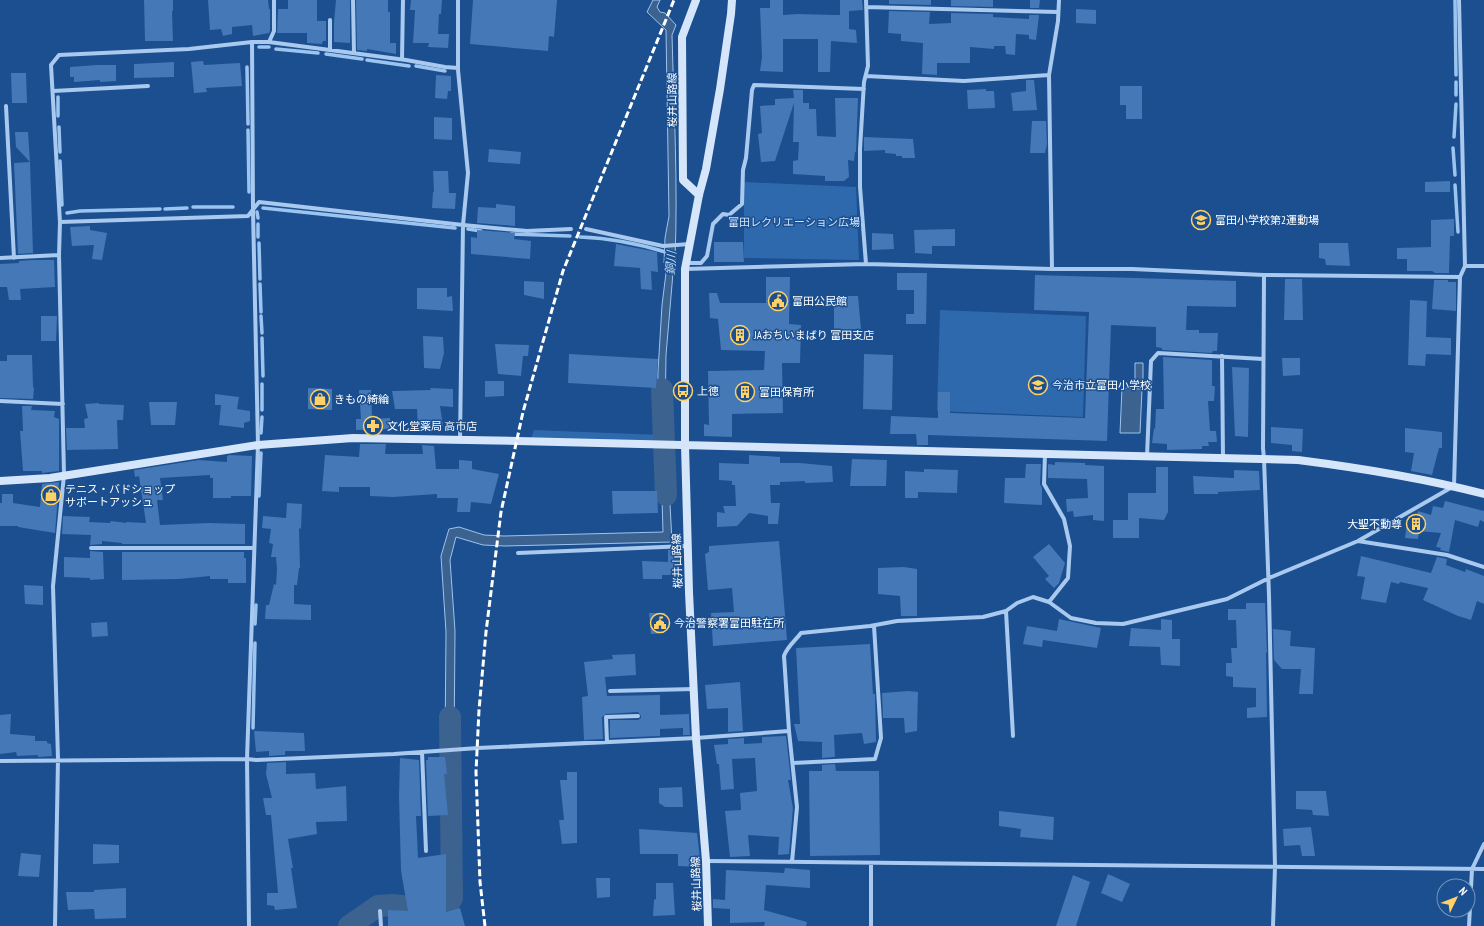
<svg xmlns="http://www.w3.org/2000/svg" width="1484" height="926" font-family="'PT Sans Narrow','Noto Sans JP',sans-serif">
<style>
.green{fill:#2e69ad}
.water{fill:#3c6290;stroke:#9cc4f0}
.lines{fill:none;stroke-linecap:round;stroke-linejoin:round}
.stream{stroke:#9cc4f0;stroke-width:3.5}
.river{stroke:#3c6290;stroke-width:22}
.building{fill:#4478b7}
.street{stroke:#a9c9ee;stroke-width:4}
.secondary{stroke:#d6e6fa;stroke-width:8}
.rail{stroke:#fff;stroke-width:3;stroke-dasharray:7 3;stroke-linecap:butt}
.labels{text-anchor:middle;stroke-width:3;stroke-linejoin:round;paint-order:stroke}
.street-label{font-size:11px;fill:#fff;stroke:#1b4f8f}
.poi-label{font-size:11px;fill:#fff;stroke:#1b4f8f;text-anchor:start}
.park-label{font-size:11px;fill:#cfe3fa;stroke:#1b4f8f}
.water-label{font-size:12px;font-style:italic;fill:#b5d3f5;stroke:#1b4f8f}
</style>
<rect width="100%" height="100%" fill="#1b4f8f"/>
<path class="green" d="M744 182 856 187 859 260 744 258Z
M940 310 1086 316 1083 417 937 411Z
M534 430 661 435V443L531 439Z"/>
<path class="water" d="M653 0H660L657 7 660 12 665 13 676 25 672 35C674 110 678 185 675 260L674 261 666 355 665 420H657L658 371 662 305 667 265 664 263 665 238 669 216 666 30 647 12Z
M1135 363H1143V381H1135Z
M1122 388 1142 389 1140 433H1120Z
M661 465 668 466 672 542 505 546 483 545 456 537 450 560 455 631 454 747 445 746 446 632 441 556 449 529 459 527 484 535 504 536 663 532Z"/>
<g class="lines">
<path class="stream" d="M1455 0 1456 75
M259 47H269
M276 49 318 53
M326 54 362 59
M367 60 409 66
M416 66 445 71
M247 67 248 124
M1456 82V95
M58 116V97
M59 127 60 152
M248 130 249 192
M1454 137 1456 104
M1453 148 1455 175
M60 161 62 205
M1455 185 1458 232
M193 207H233
M263 208 455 228
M165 209 187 208
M257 212 258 218
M67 213 80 211 160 209
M258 224V237
M468 229 481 231
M511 234 570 236
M580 237C610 238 640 244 669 253
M259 243 260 279
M260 284 261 312
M261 316 262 333
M262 338 263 376
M262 410V384
M261 433 262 417
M259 496 261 453
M255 624 256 605
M253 728 255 643"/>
<path class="river" d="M662 389 666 495
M349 926 378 906 392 905 431 909 447 907 452 898 450 717"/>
</g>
<path class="building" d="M144 0H173V11H172L173 41H145Z
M208 0H268L269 9H270V30L269 33 253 36 252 25 232 27V34L223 36 221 29 210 30Z
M288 0H317V21H326V41H323L322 44 307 43V33H277L278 9H288Z
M336 0H350V43L334 42V22Z
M356 0H388V12H390V43H396V54L367 49V51L357 50Z
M411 0H442L441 14H439L438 34H449L448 48 428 47 429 43H413L415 10H410Z
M473 0H557L554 37 549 36 548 51 470 44Z
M770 0H783V15L798 14 834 15H840V0H862L863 10 849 11V29L856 30 857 43 831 41 830 72H818V39H783V72L760 71 762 57 760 8H770Z
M889 0H931V5L889 4Z
M951 0H993V7L951 6Z
M1030 0H1040L1039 8H1030Z
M1076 9 1096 10V24L1076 23Z
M889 11 930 12 929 24 951 23V13L993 14V17L1029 19V15H1039L1036 40 1029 39V35L1016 34 1015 55 1006 54 1005 46H994V49L970 47V63H937V75L922 74 923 43 901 41V34L888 33Z
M203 61 204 65 240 63 242 86 206 88 207 92 194 93 191 62Z
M174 62V77L134 78V64Z
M96 65H116V81L100 82V80L74 82V77H70V67Z
M11 73H26L27 103H12Z
M436 75 451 76V91H448L447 99 435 98Z
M1026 80H1034L1037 110 1013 111 1011 93 1026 91Z
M1120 86H1142V119H1126V105H1120Z
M986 89V91H994L995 108 968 109 967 90Z
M793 90H803V103H809V109H816L817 136 836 137 835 98H858L856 152H855L854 161 848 160 849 177 844 181H825V176L793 174V161L798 160 799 142H793L794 103 775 161 761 162 758 134 762 133 760 106 775 105V99L794 98Z
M434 117 452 118V140L434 139Z
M1032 121H1046L1047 144 1045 153H1030Z
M15 132H28L30 162 16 147Z
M864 137 913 139 915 158H902V156H896V154L885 153V150L864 151Z
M489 149 521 152 520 164 488 162Z
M30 162 33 253 18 254 14 163Z
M433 171H448L449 193H456L455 209 432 208 433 192H434Z
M1450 181V192H1425V182Z
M496 204 515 206V226L477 223 478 207 496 208Z
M1454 219V236H1450L1449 273H1435L1432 271H1407V259H1397V248L1431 247V220Z
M90 226V230L107 233 102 260 92 259 94 245 72 246 70 227Z
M955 229V246H932V254L915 253 914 230Z
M477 230 515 233 514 239 531 241 530 259 471 254V237L477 238Z
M872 233 893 234 894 249 872 250Z
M714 242H743L744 262H714Z
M1319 243H1348L1350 266 1326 265 1325 259 1319 258Z
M616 244 657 252 658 272 651 271 652 290 641 289 640 268 614 266Z
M33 260H54L55 287 20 289 21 300H9L7 287H0V264L19 263V261Z
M897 273H927L926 324H906V314H914V290H897Z
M1035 275 1236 281V307L1187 306 1186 330H1199V333H1218L1217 351H1213L1212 353 1162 350V348L1156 347V327L1111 325 1107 441 928 435V445H917L916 434H890L891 416 938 418V392H950V413L1085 418 1089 312 1034 310Z
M766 277H790L789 324 801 325 800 363H782L783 413 732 414V437L704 436V424L709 425 708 371 764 370 765 351 721 350 718 319 710 318 709 293H717L720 303H766Z
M1285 279H1302L1303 320H1284Z
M1434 280H1448V282H1456V311L1432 309Z
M524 281 544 282V299L524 295Z
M417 288H447V297L452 296 453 311 417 309Z
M845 296H858L861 329 834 330V305L845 307Z
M1410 300 1427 301 1426 337 1451 338V355L1426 354 1425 366 1408 365Z
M41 316H57L56 341H41Z
M423 336 443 337 444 353 440 369 424 368Z
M495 344 529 345 528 356H523L521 376 498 374Z
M569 354 658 359 656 388 568 383Z
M864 354 893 355 892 410 863 409Z
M7 355H32L33 386 34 389 33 399 0 398V361H7Z
M1163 357 1212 360V386H1215L1214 401H1208L1210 431H1216L1217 442H1208L1209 446H1202V449L1167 450V444L1152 443 1154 428 1155 429 1156 409H1164Z
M1282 358H1300V375L1283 376Z
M1232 367 1249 368 1248 437 1235 436Z
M485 381H504V396L485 397Z
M308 388 332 389V410L308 409Z
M430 388 453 389V407L440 406 443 426 418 428 417 409H395L392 391 431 390Z
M359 390H371L372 419 390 418V429L356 430V419H361Z
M215 394 239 397 237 409 250 411V421L244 423V428L219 425 221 405H215Z
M149 402H177L175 425H151Z
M99 403V404L124 405 123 420H117L118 449 67 450 66 428H85L84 419 88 418 85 404Z
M22 406H32L31 410 55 411 54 417 59 419V471L42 473V471H23L20 431H23Z
M1271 427 1303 429 1302 452 1292 451V445L1271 443Z
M1405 428 1442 432V448H1439L1432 475 1411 471 1414 453 1405 452Z
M360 444H386L385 454H423L422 445 434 446 436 469H459V460L472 461V469L499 474 491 504 471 502 470 512H457L458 498H437V494L393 497 370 496V487H339V492L322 491 325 455 359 457Z
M229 455 252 456 251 496H231V498H213V478H210V475L160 478 163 500H157L160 525 209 523 245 524V544H122V543L102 541V544L90 545 91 535 62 534 63 516 90 517 89 522 110 523 111 521 126 523V522L146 523 139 476 135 477 134 470 199 460 227 462V456Z
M749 455 780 457V463H800L832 466 833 482 805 483V481L780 482V485H770L771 503H780L778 524H768V516L749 513 737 526 717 527V512L725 513 723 506H736L735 485H732V481L719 480V463L749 464Z
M852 459 887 460 886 486H850Z
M1055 462 1085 463V465L1104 466V521L1093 520V515L1074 517 1073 511 1067 512 1066 499 1088 498 1087 479 1048 478V464L1055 465Z
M1026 464H1041L1040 484 1042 488V505L1004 503 1005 478H1025Z
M1156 467H1168V512L1164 520 1139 518V538H1113V520H1128V493H1156Z
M924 469 958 470 957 493 918 492V498H905V471L924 472Z
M1234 470 1259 471 1260 490 1218 492V494H1194L1193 476 1234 478Z
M59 482 55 533 18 527V526H0V503H2V494H13V503L40 507 42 484Z
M612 491H657L658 513 613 514Z
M1445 501 1484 511V522L1480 520 1478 527 1455 520 1449 552 1440 550 1441 548 1436 547 1441 533 1419 531 1418 539 1405 538 1408 516 1416 517 1418 511 1431 515 1433 506 1443 508Z
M287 503 302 504 301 529 299 528 300 568H299L297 585H294V604L311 605V620L265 619 266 605H269L274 584 276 585 277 569 276 557H271L273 544 269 543 271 529 262 528 263 516 286 518Z
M779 541 787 640 713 646 711 613 734 612 732 588 708 590 705 554 709 552V546Z
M1049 544 1065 563 1059 583 1054 588 1045 579 1049 576 1033 557Z
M668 550H678L679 575H662V579H643L642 561 668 562Z
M90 551 103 552 104 579 90 580V578L64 577V557L90 558Z
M122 552H244V558H246V583H228V579H210V576L179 579 122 580Z
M1361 556 1431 573 1437 557 1447 559 1446 565 1465 572 1466 569 1484 576V604L1477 601 1471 620 1458 616 1423 600 1428 588 1400 582 1399 584 1391 582 1386 603 1361 599 1365 577 1357 576Z
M904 567 917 569V616H901L900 596 878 594V568Z
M24 585 43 586V605L25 604Z
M1246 603H1265L1267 653 1266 652 1267 717 1247 718V708L1256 707V688L1233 687V677L1226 676V663H1232L1231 648H1237L1236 620H1228V609H1246Z
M649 613H665L664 633 651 634Z
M1059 619 1101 628 1097 648 1043 640 1042 647 1023 644 1027 626 1057 631Z
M1161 619 1172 620V639H1180V666L1161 665 1160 647 1129 646 1131 628 1161 630Z
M107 622 108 636 92 637 91 623Z
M1273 629 1291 631 1290 646 1315 648 1313 694H1299L1301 669H1282L1274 660Z
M870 644 873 694H875L876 742 864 744 862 733 834 735 835 757 822 758V742L798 741 794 724H800L796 648Z
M635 654 636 675 605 677 607 696 660 695V715L689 714 690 735H683V728L660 729V736L610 738V720H638L641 718V716L638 712 606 714 602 717 603 739 584 740 582 697 588 696 584 662 613 659 612 655Z
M740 682 743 731 728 732V708L707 709 705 685Z
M909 691 918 692 917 731 905 733 904 718H883L882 693Z
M11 714 10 734 35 736V741H47V743L51 744 52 756 38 757V755L17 756 16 752 0 754V715Z
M254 731 304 733 305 751H285V755L269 756V751L256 752Z
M786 736 791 780H788L793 808 789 854 778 855 779 837 748 835 750 856 730 857 725 811 741 810 740 793 757 791 755 758 732 759 734 789 721 790 719 764H717L714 745 728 744V739L744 738V744L762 743V737Z
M428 757H445L447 774H444L448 815 428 816 426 760H428Z
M400 758 419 760 421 816H416L418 858 446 854V912L460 908 465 926H388V910L408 911 401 871 399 796Z
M286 762V774L315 773 316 789 346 786 347 821 316 822 317 834 288 839 293 868H291L297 908 275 910 274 906 267 905V893H278L271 815H266L263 798H272L266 774 267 763Z
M835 764 836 771H879L880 855 810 856 809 771H822V765Z
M567 772H577V843L562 844 559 820H564L560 780H567Z
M682 787 683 807H665L659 803V788Z
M1296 791H1326L1329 816 1313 815 1312 810 1296 809Z
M999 811 1054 817 1053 840 1020 837 1021 829 999 826Z
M1311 827 1315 856H1302L1300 845 1284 846 1283 829Z
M639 829 697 833 701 867 678 866V854H640Z
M93 844 119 845V863L93 864Z
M21 853 41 855 39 877 18 876Z
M785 868 810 870V888L766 885 764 910 807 922 806 926H764L765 922 730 923V909L713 908V899L725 900 726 870 784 873Z
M1108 874 1130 884 1122 902 1101 893Z
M1073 875 1090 882 1076 926H1056Z
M596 878H610V897L597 898Z
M656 883H673L675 915 653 916 654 900 656 899Z
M126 888V918L95 919 94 909 68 910 66 892H94V890Z"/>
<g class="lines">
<path class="street" d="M353 0 354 53
M458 0V70L468 173 463 225 460 440
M866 0 868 66 864 82 860 149V187L866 264
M866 7 1058 12
M269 42 406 60 445 67 458 68
M330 50V20
M402 59 403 0
M866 76 964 81 1049 75
M53 91 148 86
M6 106 14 258
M60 223 51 65 59 55 189 49 252 42
M586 229 663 246 690 244
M0 258 59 255 60 222 248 216 259 202 463 225 527 231 571 229
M686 263H701L707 256 713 224 723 214 729 215 742 204 743 170 746 158 752 90 754 85 864 89
M1465 266H1484
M685 269 866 264 1052 269H1132L1264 275 1460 277 1465 266 1459 0
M1052 269 1049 75 1058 21 1059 0
M1264 275 1263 448 1264 459 1269 595 1275 867 1273 926
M1222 356 1223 458
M0 401 63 404
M1045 454 1044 484 1064 519 1070 546 1068 578 1049 602
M1147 456 1151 361 1158 353 1263 359
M1358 541 1447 555 1484 567
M91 548H254
M518 553 687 546
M1006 611 1013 736
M610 691 694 689
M607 742 606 717 638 716
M422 752 426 851
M0 761 247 759 256 760 394 754 478 748 696 738 789 731
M793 763 875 759 881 738 874 626
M706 861 1484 869
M792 862 797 807 789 731 784 656C787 647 795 641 801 633L870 626 897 621 983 617 1006 611 1017 603 1033 597 1049 602 1071 618 1096 623 1123 624 1227 599 1269 578 1358 541 1454 486 1460 277
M871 863V926
M380 911 381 926
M55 926 58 759 53 586 64 475 59 255
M249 926 247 759 258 445 253 210 252 42H269L274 31V0
M1469 926 1472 869 1484 844"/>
<path class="secondary" d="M696 0 682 37 683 180 699 195
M0 481 50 478 258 445 353 438 517 441 1298 460C1361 468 1423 478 1484 494
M708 926 706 861 696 738 689 592 685 445V269L699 195 706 169 720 89 731 14 732 0"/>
<path class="rail" d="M485 926 480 882 476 772 479 710 486 632 501 512 523 412 563 271 674 0"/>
</g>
<defs>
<g id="school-ring" transform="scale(1)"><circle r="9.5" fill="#1b4f8f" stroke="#ffd166" stroke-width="1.5"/><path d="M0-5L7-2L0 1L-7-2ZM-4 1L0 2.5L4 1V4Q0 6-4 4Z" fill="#ffd166"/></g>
<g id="civic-ring" transform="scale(1)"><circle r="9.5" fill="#1b4f8f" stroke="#ffd166" stroke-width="1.5"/><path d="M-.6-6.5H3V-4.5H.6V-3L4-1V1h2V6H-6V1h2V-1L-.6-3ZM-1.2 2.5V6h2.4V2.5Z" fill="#ffd166"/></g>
<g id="building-ring" transform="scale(1)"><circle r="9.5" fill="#1b4f8f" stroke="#ffd166" stroke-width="1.5"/><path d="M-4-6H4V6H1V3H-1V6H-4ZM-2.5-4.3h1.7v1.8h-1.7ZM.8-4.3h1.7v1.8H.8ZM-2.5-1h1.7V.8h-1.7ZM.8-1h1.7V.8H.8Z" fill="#ffd166"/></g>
<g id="bus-ring" transform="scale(1)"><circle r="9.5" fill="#1b4f8f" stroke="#ffd166" stroke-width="1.5"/><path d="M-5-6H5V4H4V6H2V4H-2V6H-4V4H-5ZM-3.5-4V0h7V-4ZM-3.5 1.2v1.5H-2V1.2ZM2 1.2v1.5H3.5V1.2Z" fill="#ffd166"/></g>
<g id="shop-ring" transform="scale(1)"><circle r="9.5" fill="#1b4f8f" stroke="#ffd166" stroke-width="1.5"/><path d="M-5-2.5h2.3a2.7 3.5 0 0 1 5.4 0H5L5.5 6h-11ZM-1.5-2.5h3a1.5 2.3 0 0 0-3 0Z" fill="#ffd166"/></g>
<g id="pharmacy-ring" transform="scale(1)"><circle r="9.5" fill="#1b4f8f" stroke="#ffd166" stroke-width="1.5"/><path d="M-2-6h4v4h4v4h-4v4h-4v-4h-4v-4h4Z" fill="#ffd166"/></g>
</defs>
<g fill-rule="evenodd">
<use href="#school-ring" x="1201" y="220"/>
<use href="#civic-ring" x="778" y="301"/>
<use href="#building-ring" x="740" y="335"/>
<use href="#school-ring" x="1038" y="385"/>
<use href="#bus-ring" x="683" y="391"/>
<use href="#building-ring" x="745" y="392"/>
<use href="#shop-ring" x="320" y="399"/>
<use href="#pharmacy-ring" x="373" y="426"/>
<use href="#shop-ring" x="51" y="495"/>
<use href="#building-ring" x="1416" y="524"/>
<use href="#civic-ring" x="660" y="623"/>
</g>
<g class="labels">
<g class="street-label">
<text transform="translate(672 100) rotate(-90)" y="4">桜井山路線</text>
<text transform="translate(677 561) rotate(-92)" y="4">桜井山路線</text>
<text transform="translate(696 884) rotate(-92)" y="4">桜井山路線</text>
</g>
<g class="poi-label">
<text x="1215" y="224">富田小学校第2運動場</text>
<text x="792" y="305">富田公民館</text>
<text x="754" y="339">JAおちいまばり 富田支店</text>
<text x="1052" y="389">今治市立富田小学校</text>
<text x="697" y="395">上徳</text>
<text x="759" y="396">富田保育所</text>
<text x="334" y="403">きもの綺綸</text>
<text x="387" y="430">文化堂薬局 高市店</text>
<text x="65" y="493">テニス・バドショップ<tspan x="65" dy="13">サポートアッシュ</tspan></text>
<text x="1402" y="528" text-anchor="end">大聖不動尊</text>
<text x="674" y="627">今治警察署富田駐在所</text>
</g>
<g class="park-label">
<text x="794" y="226">富田レクリエーション広場</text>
</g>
<g class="water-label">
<text transform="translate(671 263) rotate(-86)" y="4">銅川</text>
</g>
</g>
<g transform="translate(1456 898) rotate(47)"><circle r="19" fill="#1b4f8f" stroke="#7695bc"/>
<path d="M0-3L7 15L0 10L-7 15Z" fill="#ffd166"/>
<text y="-6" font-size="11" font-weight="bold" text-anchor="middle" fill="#ffffff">N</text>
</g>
</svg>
